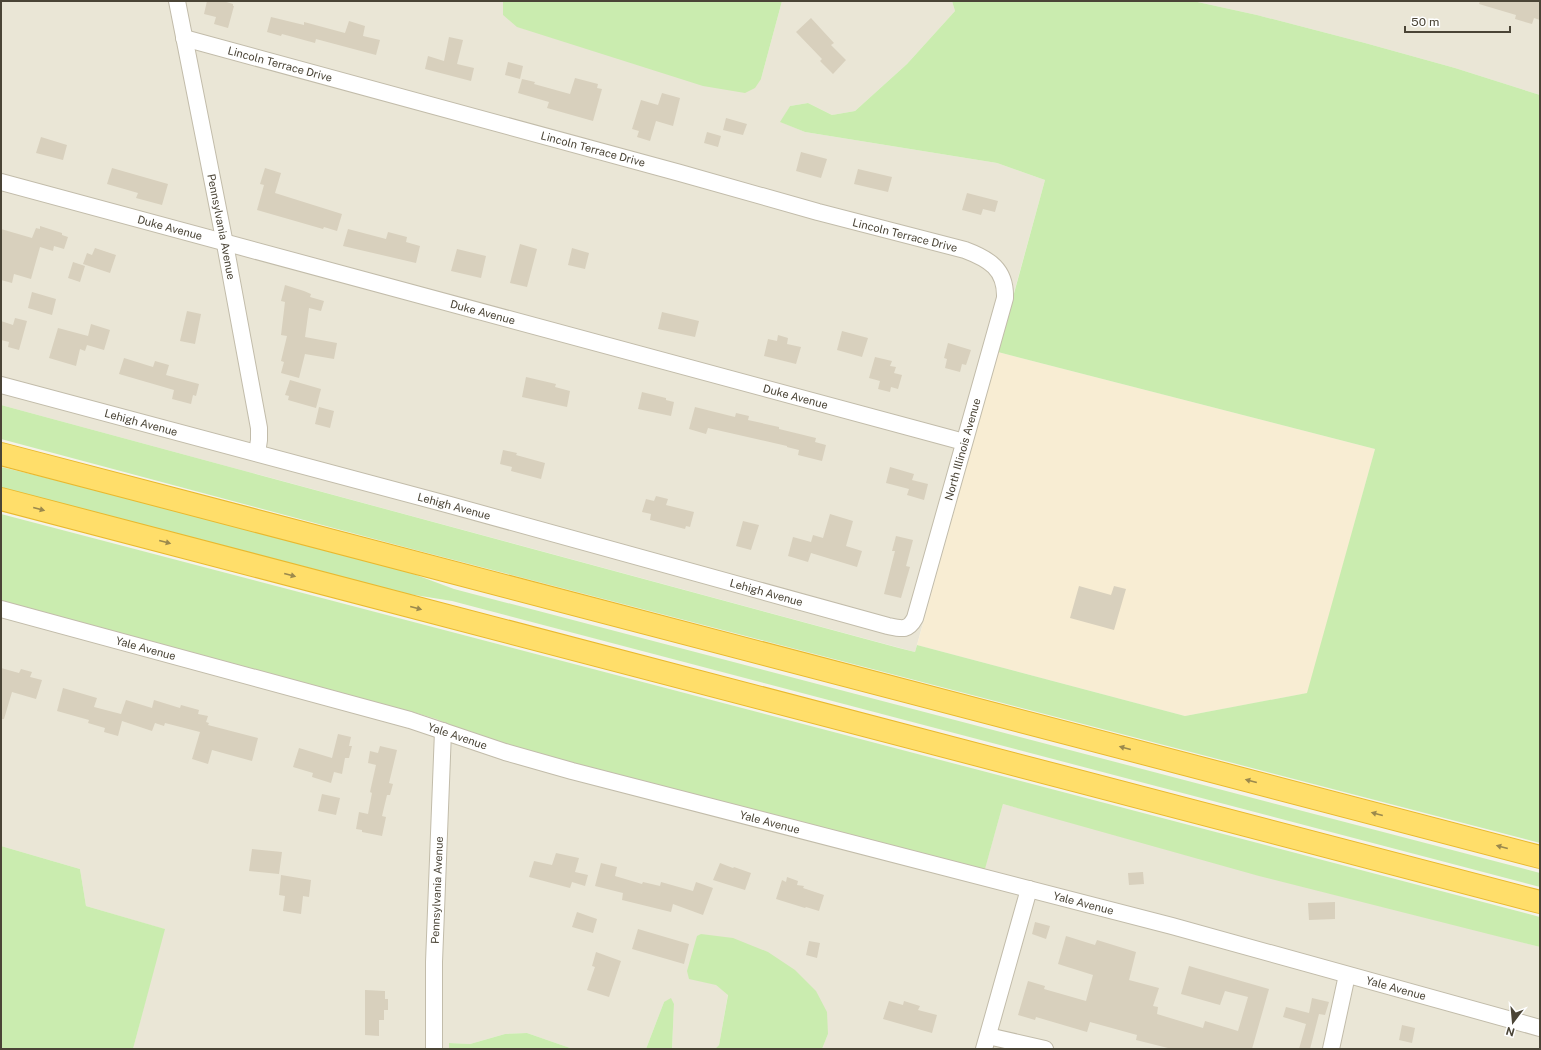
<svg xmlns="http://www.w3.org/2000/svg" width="1541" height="1050" font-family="'Public Sans',sans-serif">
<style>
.residential{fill:#eae6d6}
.commercial{fill:#f8edd3}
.green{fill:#caecaf}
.building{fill:#d8d0bd}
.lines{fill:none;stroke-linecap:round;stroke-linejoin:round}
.minor-casing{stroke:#c2bcaa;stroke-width:18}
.highway-casing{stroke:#e9b92f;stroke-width:24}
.minor{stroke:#fff;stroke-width:16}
.highway{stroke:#ffde6a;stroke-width:22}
.oneway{fill:#9b894d}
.labels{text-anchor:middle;stroke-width:3;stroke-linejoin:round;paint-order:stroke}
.street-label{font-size:11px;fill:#4a4436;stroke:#fff}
</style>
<rect width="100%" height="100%" fill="#f5f3e9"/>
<path class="residential" d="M1 1H503V15L761 79 782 1H952L955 11 907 64 855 111 832 115 808 103 790 106 781 122 805 132 997 163 1045 180 915 652 1 405Z
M1193 1H1540V95L1455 68 1365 43 1257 15Z
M1 601 985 868 1003 804 1540 947V1049H822L828 1034 716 985 728 994 719 1045 715 1049H672L674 1004 664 1002 646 1049 626 1048 624 1049H573L527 1033 505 1034 470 1044 449 1043V1049H133L164 929 86 906 80 869 1 846Z"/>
<path class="commercial" d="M998 352 1375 449 1308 693 1185 716 917 645Z"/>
<path class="green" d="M503 1H782L761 79 755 88 745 93 703 86 517 27 503 15Z
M952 1H1193L1257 15 1365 43 1455 68 1540 95V843L412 549 1 439V405L899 648 915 652 917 645 1185 716 1307 693 1375 449 998 352 1045 180 997 163 805 132 780 122 790 106 808 103 832 115 855 111 907 64 955 11Z
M1 467 60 481 400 569 454 589 1540 873V887L452 601 396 592 50 501 1 487Z
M1 514 1540 917V947L1259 876 1003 804 985 869 719 803 487 740 436 719 416 713 355 698 1 601Z
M1 846 80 869 86 906 165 929 133 1049H1Z
M701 934 733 938 768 952 795 970 816 991 827 1012 828 1034 822 1049H715L719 1045 728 995 716 985 689 979 687 971 697 936Z
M671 998 674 1004 672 1049H624L626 1048 646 1049 664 1002Z
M527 1033 573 1049H449V1043L470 1044 505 1034Z"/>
<path class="building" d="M207 1H223L233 4V6H234L228 28 214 24 216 17 204 14Z
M1480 1H1540V20L1534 18 1532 24 1515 19 1516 15 1479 4Z
M271 17 304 25V22L345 33 349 21 365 26 363 36 380 40 376 55 316 39 315 43 282 34 281 36 267 32Z
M811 18 834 43 831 45 846 60 833 74 820 61 822 59 796 32Z
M449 37 463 40 457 64 474 68 471 81 425 69 428 56 444 61Z
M508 62 523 66 520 79 505 75Z
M575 78 598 84 597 88 602 89 593 121 547 108 549 102 518 93 522 79 535 82 534 84 570 94Z
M662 93 680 98 673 126 656 121 650 141 637 137 639 131 632 129 641 100 658 105Z
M726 118 747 124 743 135 723 130Z
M707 132 721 136 718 147 704 143Z
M41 137 67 145 63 160 36 153Z
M801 152 827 159 821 178 796 171Z
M112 168 168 184 162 205 136 198 138 193 107 184Z
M265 168 281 173 275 193 342 214 337 231 324 227 323 229 257 210 264 185 260 184Z
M858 169 892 177 888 192 854 184Z
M967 193 998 201 995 212 983 209 981 215 962 210Z
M40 226 62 233V235L68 237 64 249 54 246 53 251 40 247 31 279 14 274 12 283 1 280V229L32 238 36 228 40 229Z
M348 229 386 239 388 232 407 237 406 242 420 246 416 263 343 246Z
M520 244 537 249 527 287 510 283Z
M95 248 116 255 110 273 83 264 87 253 92 255Z
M572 248 589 253 585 269 568 265Z
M457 249 486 256 481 278 451 271Z
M73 262 85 266 80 282 68 278Z
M285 285 304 291 311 294 310 297 324 301 321 311 309 308 305 337 337 343 334 359 305 354 299 378 281 373 284 362 281 361 287 336 281 335 285 302 281 301Z
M32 292 56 299 52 315 28 308Z
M187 311 201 314 195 344 180 341Z
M662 312 699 321 695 337 658 329Z
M15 318 27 321 19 350 8 347 9 342 1 340V321L13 325Z
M91 324 110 330 104 350 87 345 85 351 80 349 76 366 49 358 58 328 88 336Z
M842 331 868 338 862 357 837 350Z
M778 335 788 338 787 344 801 347 796 364 764 356 768 339 777 341Z
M948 343 971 350 966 365 962 364 960 372 945 368 947 359 944 358Z
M875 357 892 361 890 366 896 367 894 373 902 375 898 389 891 387 890 392 878 389 880 381 869 378Z
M124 358 153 367 155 361 169 365 166 375 199 384 196 396 193 395 191 404 172 399 174 390 119 374Z
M526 377 556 384 555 387 570 391 567 407 522 397Z
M290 380 321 389 316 408 288 400 289 396 285 395Z
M642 392 666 398V400L674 402 671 416 638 409Z
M319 407 334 411 330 428 315 424Z
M695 407 735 417 736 413 749 416 748 420 779 427V429L816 438 815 442 826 445 822 461 798 455 799 450 787 447V446L708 428 706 434 689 429Z
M503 450 517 453 516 455 545 463 541 479 511 471 512 467 500 464Z
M890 467 914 474 912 480 928 484 924 500 907 495 909 489 886 483Z
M656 496 668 499 666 505 694 512 690 527 686 526 685 529 650 520 651 514 642 512 646 499 654 501Z
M830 514 853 521 846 546 862 551 857 567 811 553 808 562 788 556 793 537 811 542 813 535 823 538Z
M743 521 759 525 751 550 736 546Z
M896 536 913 540 906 566 910 567 901 598 884 594 895 551H892Z
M1079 586 1111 595 1114 586 1126 589 1114 630 1070 618Z
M1 668 19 673 21 669 32 672 30 677 42 680 36 699 12 692 4 719H1Z
M63 688 97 698 94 707 121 714 126 700 152 708 154 700 180 708 181 705 199 710 198 714 208 716 206 722 209 723 208 725 258 738 252 761 212 750 208 764 192 759 200 732 165 723 164 726 155 723 152 731 122 721 118 736 104 732 105 728 88 723 89 720 57 711Z
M338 734 351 737 349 746H352L349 758H345L342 774 334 772 331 783 312 777 313 773 293 767 299 748 332 758Z
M380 746 397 750 389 783 393 784 390 795H387L382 816 386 817 382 836 362 832V830L356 829 359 812 368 814 372 793 370 792 376 765 368 763 370 751 378 753Z
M322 794 340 798 336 815 318 811Z
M252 849 282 852 279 874 249 871Z
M556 853 579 858 575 872 588 875 585 886 572 882 570 888 529 877 534 861 552 865Z
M601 863 617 867 615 876 642 884 643 882 660 886 661 882 693 891 696 882 713 888 703 915 673 904 671 912 622 900 623 893 595 886Z
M720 863 733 868 734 867 751 873 745 890 713 880Z
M1143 872 1144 884 1129 885 1128 873Z
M281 875 311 880 309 897 303 896 301 914 283 911 285 896 279 895Z
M787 877 798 881 797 885 804 886 803 888 824 895 819 911 806 907 805 908 776 899 782 880 786 882Z
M1335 902V919L1309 920 1308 903Z
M577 912 597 919 593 933 572 927Z
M1035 922 1050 926 1046 939 1032 934Z
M638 929 689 944 684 964 632 949Z
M1066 936 1095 945 1097 940 1136 952 1129 980 1159 988 1153 1006 1158 1007 1157 1014 1203 1028 1205 1021 1238 1031 1248 997 1225 991 1220 1005 1181 994 1189 966 1269 989 1252 1049H1172L1136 1040 1137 1035 1090 1022 1087 1032 1036 1017 1035 1020 1018 1015 1028 981 1045 986 1044 989 1086 1001 1093 975 1058 964Z
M809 941 820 943 817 958 806 955Z
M596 952 621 961 609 997 587 990 595 967 592 966Z
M365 990 385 991V999H388V1010H384V1020H379V1036L365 1035Z
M1312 998 1329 1002 1325 1015 1319 1014 1310 1049H1299L1306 1024 1283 1017 1286 1007 1309 1013Z
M889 1001 903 1005 904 1001 920 1006 918 1010 937 1015 932 1033 883 1019Z
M1402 1025 1415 1028 1412 1043 1399 1040Z"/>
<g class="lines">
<g class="minor-casing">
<g id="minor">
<path id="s1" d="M177 1 225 244 259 428V440L257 453"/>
<path id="s2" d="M1 182 964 442"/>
<path id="s3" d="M1 385 450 505 888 626C902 629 908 631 915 618L1005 298C1006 269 989 259 965 250L818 212 680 173 184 38"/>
<path id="s4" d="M1 609 410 720 505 752 572 771 1172 926 1540 1028"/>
<path d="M988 1036 1045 1049"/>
<path id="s5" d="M434 1049V962L443 731"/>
<path d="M984 1049 1029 889"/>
<path d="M1331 1049 1347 975"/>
</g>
</g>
<g class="highway-casing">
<path id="highway" d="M1 454 1540 857
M1 499 1540 902"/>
</g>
<use href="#minor" class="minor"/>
<use href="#highway" class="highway"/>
</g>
<defs><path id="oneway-solid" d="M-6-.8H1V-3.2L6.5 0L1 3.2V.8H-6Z"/></defs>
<g class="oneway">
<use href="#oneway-solid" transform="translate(39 509) rotate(15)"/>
<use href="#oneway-solid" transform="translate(165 542) rotate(15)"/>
<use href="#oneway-solid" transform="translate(290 575) rotate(15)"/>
<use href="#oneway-solid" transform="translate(416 608) rotate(15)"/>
<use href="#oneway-solid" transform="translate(1125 748) rotate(-165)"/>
<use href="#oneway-solid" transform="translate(1251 781) rotate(-165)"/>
<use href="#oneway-solid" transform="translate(1377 814) rotate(-165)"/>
<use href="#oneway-solid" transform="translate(1502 847) rotate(-165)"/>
</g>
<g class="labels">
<g class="street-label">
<text transform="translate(280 64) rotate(15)" y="4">Lincoln Terrace Drive</text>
<text transform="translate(593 149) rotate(15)" y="4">Lincoln Terrace Drive</text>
<text dy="4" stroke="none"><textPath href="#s1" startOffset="230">Pennsylvania Avenue</textPath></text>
<text dy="4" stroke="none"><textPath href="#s2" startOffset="175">Duke Avenue</textPath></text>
<text transform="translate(905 235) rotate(14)" y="4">Lincoln Terrace Drive</text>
<text dy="4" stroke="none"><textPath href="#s2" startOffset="499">Duke Avenue</textPath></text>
<text dy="4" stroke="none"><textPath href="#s2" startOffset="823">Duke Avenue</textPath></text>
<text dy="4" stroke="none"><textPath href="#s3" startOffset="145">Lehigh Avenue</textPath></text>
<text dy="4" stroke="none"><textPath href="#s3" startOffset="1126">North Illinois Avenue</textPath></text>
<text dy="4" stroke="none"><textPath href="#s3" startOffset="469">Lehigh Avenue</textPath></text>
<text dy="4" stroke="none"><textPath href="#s3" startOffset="793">Lehigh Avenue</textPath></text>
<text dy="4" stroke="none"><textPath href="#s4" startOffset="150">Yale Avenue</textPath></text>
<text dy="4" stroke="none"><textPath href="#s4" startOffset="474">Yale Avenue</textPath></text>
<text dy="4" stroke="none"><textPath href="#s4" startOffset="798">Yale Avenue</textPath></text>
<text dy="4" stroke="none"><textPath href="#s5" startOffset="159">Pennsylvania Avenue</textPath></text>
<text dy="4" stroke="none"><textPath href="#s4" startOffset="1122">Yale Avenue</textPath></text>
<text dy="4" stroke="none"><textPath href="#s4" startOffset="1446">Yale Avenue</textPath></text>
</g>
</g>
<rect width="1541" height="1050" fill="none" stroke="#4a4436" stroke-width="4"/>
<g transform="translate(1513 1022) rotate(196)" stroke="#ffffff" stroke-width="3" paint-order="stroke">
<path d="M0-3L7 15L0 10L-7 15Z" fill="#4a4436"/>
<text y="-6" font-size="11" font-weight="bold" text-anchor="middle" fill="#4a4436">N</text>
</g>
<path d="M1405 26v6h105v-6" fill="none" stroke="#4a4436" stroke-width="2"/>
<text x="1411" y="26" font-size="12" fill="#4a4436" stroke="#ffffff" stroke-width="3" paint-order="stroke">50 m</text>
</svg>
